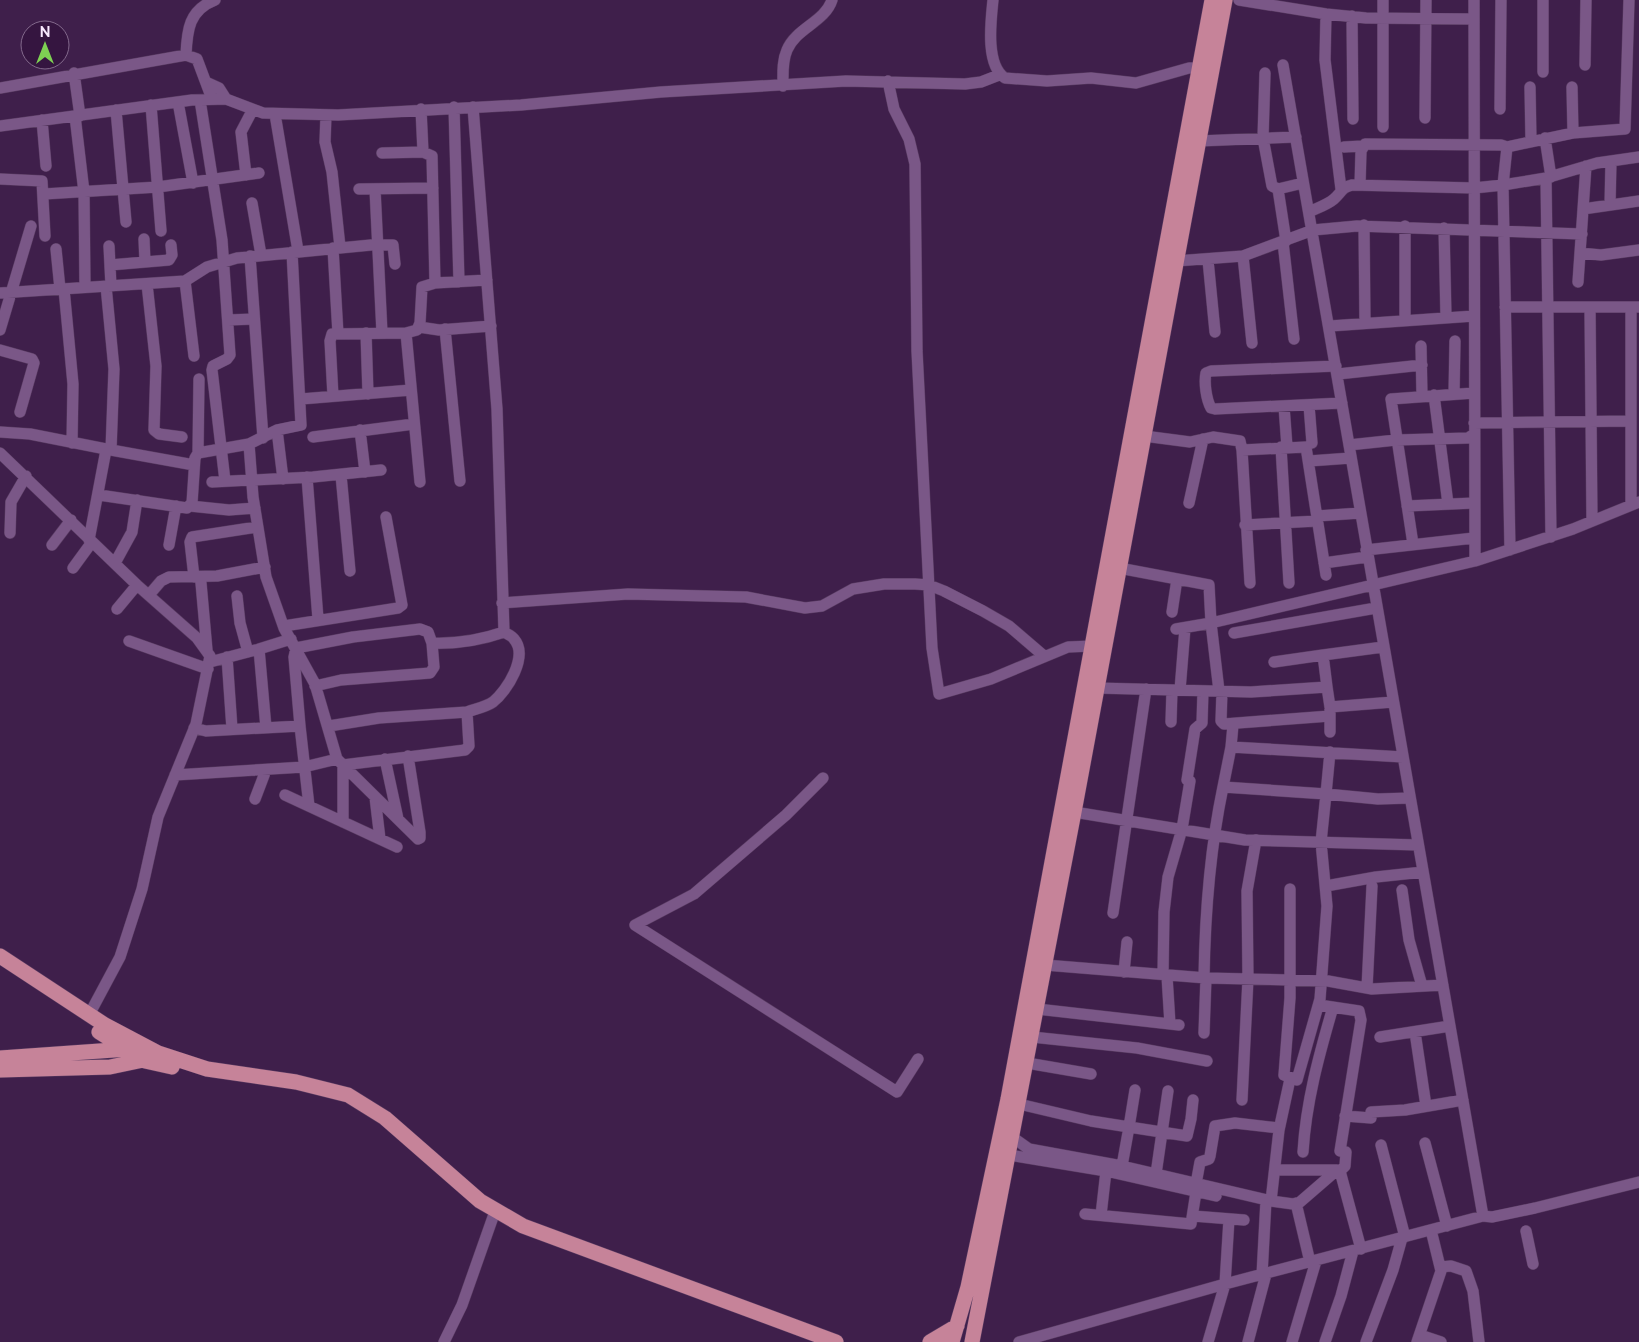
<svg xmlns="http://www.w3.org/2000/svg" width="1639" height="1342" font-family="Raleway,sans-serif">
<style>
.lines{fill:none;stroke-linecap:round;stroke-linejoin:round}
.minor-casing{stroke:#583b61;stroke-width:12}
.major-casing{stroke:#583b61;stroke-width:16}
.minor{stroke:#7a5787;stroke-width:11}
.major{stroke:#c68399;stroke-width:15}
</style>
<rect width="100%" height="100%" fill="#3f1f4b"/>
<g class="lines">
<g class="minor-casing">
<path id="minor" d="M993 0C991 20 985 65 1005 78L1047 81 1091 78 1136 83 1189 68H1200
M1239 0 1326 14 1366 18 1474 19
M1474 0 1475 561
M1326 14 1325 60 1341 189
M1352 16 1353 119
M186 55C187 30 189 10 215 0
M1283 65 1483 1216
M1585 65 1586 0
M1543 72V0
M74 73 80 116
M1265 73 1263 138 1272 186 1278 189 1303 183
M888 81 894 109 909 139 915 164 917 351 932 648 939 694 991 679 1068 647 1092 646
M208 83 219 88 226 99
M783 86C783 74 782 61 787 50 796 28 825 22 832 0
M1530 87 1531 141
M1572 87 1573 133
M0 88 186 55 197 59 212 99
M200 100 222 240 230 355 227 359 213 366 212 370 225 481
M178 102 193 183
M151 105 161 231
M454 107 459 282
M473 107 497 409 504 632
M421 109 423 152
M1500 109 1501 0
M116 110 126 222
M275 114 298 251
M326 115 325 142 332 172 340 247
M75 116 84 192 85 287
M1425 118 1426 0
M42 120 46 166
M0 126 192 100 226 99 263 113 338 115 521 105 661 92 846 81 965 84 981 82 999 75
M1383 127V0
M1545 138 1551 177
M1199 141 1296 137
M1344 147 1362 146
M1507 147 1503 185 1510 550
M246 175 241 132 252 111
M1546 178 1551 537
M0 179 42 181 45 236
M1360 185 1361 151 1365 144 1501 145 1507 147 1573 133 1625 129 1629 0
M359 189 433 188
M375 189 382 333
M1278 189 1286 241
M44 194 158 187 259 173
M252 203 261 255
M1610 205 1611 161
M1583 209 1639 201
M1309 212C1317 208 1327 205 1334 199 1341 193 1342 187 1352 185L1474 188 1503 185 1546 178 1597 163 1639 157
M1364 225 1365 323
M1444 228 1446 317
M144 239 145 262
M1283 242 1294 339
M109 246 111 286
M333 248 338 334
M56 249 60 289
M1580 253 1601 255 1639 250
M250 256 263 438
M1243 256 1252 343
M1208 260 1215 332
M1176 261 1243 256 1313 230 1357 226 1582 234
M110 265 169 260 172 255 171 245
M185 281 194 356
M1578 282 1586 166
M435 283 487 280
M147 284 156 366 154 430 159 434 182 437
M64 289 73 384 72 443
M0 293 185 281 207 267 237 258 371 245H393L395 264
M1505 307H1638
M1590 308 1592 521
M228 320 254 319
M1405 320V226
M1330 326 1474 316
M419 327 439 330 491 326
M445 329 460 481
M0 330 31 226
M366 333 368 394
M406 333 420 482
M1421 346 1422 396
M0 350 32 359 34 363 20 412
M1336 366 1211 371 1206 373C1204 382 1206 399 1211 408L1215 409 1342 403
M1338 374 1422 365
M1454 394 1455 341
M1434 395 1448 504
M333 396 330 341 332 334 406 333 417 330 420 323 422 287 435 283 432 156 423 152 382 153
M301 399 411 390
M1309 405 1312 443
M1284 406 1287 447
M1474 423 1631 421
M277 430 283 479
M360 430 365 472
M0 432 30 434 111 450 114 369 106 286
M1144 436 1190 442 1213 437 1240 441 1242 450 1250 583
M313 437 414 424
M249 444 253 497 266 577 284 628 315 684 337 759
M1349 445 1396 440 1468 438 1474 434
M1281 447 1289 583
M111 450 194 465
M1242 450 1306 447 1326 575
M0 453 137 585 197 638 210 656 196 724 158 817 142 889 120 957 89 1015
M198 453 199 379
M1309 461 1351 458
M341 475 350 571
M307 477 318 619
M212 482 313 477 381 470
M99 495 187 508 192 503 195 458 198 453 249 444 277 430 301 425 292 252
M1189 503 1203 439
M1631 505V307
M190 506 229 510 255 508
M1407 506 1474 503
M1317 516 1360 513
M1245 525 1317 521
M10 533 11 502 26 476
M89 540 106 450
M1413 544 1391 399 1474 393
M52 545 71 520
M169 545 176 506
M1366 550 1474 538
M115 563 132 532 137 500
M1324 563 1367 557
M73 568 92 542
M1119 568 1209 585 1211 623 1475 561 1573 529 1639 502
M194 577 190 542 192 537 257 527
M198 577H200L201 583 207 650
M149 595 161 581 169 577 217 576 265 567
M237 596 240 623 248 652
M502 603 628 594 746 597 805 608 822 606 853 589 884 584H915L929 585 944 591 983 611 1009 626 1044 656
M117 609 137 585
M1172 612 1177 579
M284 626 398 608 402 605 386 517
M1176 629 1211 623 1219 691
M1234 633 1376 608
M129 641 208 669
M227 657 232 729
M210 662 255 650
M1274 662 1323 655
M315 686 341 680 430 673 434 667 432 643
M1327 687 1323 655 1383 647
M1097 688 1251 692 1327 687 1330 707 1393 702
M1180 690 1185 628
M1222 691 1221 721 1224 724 1330 716
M1330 709V732
M1171 722 1172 690
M1233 725 1231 747 1403 757
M300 726 294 657 296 648 353 637 420 629 428 632 432 643C457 644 481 640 504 632 507 634 512 636 514 639 529 656 507 691 493 702 486 707 475 709 467 712L379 718 329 726
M194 728 206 731 300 726 309 806
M266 728 259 649 291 639
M385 759 398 819
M175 775 304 767 337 759 418 839 420 838V832L408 756
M823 778 786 815 694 894 635 925 897 1092 918 1059
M1187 780 1195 729 1202 723 1203 691
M1223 787 1231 747
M285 795 397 847
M375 797 380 839
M255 799 266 770
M1074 812 1245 840 1418 845
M343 822V765L465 750 469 746 467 712
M1326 886 1376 877 1423 872
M1290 889V998L1284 1075 1297 1080 1320 999 1327 906 1321 842 1326 794 1378 799 1410 798
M1402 890 1409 940 1422 986
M1113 913 1146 689
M1045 965 1206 978 1328 981 1372 989 1443 985
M1124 972 1127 942
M1204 978C1205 914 1210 849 1223 787L1326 794 1330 752
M1367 988 1372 886
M1319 1005 1359 1011 1361 1020 1340 1151
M1037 1009 1179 1025
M1170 1024 1167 976 1163 975 1164 912 1168 877 1182 829 1190 781
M1415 1032 1426 1106
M1204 1033 1206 978
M1032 1037 1137 1048 1207 1061
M1380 1037 1450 1026
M1027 1063 1091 1074
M1135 1090 1129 1127 1187 1136 1191 1119 1193 1100
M1242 1100 1248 979 1247 891 1256 840
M1371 1112 1405 1110 1463 1100
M1345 1116 1371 1118
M1012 1137 1029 1149 1122 1166 1129 1127 1091 1121 1019 1104
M1425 1143 1447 1226
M1381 1145 1405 1237
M1303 1152C1306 1102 1319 1055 1333 1007
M1009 1155 1106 1171 1216 1196
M1122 1166 1271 1201 1279 1130 1290 1079
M1337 1170 1340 1171 1361 1249
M1340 1171 1345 1166 1346 1152
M1156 1174 1168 1091
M1196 1184 1200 1162 1209 1159 1210 1156 1215 1126 1235 1123 1279 1128
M1271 1201 1293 1204 1300 1202 1337 1170H1275
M1296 1203 1310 1262
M1085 1214 1191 1224 1196 1192
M1101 1215 1106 1171
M1193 1216 1244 1220
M1526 1231 1533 1264
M1440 1267 1451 1266 1466 1271 1473 1291 1479 1342
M1262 1275 1266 1200
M1420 1335 1441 1342
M444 1342 462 1305 493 1217
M1019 1342 1225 1284 1483 1216 1492 1217 1535 1208 1639 1182
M1208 1342 1225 1284 1229 1219
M1248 1342 1266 1274
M1292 1342 1316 1261
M1325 1342 1341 1296 1353 1251
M1366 1342 1393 1270 1402 1238
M1417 1342 1441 1271 1431 1230"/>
</g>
<g class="major-casing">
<path id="major" d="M0 956 105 1025 158 1053 207 1069 296 1082 348 1095 385 1118 480 1201 523 1226 836 1342
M99 1032 145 1061 172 1067
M0 1058 128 1049
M0 1070 110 1067 148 1059
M930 1342 957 1326
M952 1342 968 1287 1008 1099 1212 0
M972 1342 1074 812 1225 0"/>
</g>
<use href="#minor" class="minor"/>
<use href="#major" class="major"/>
</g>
<g transform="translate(45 45)"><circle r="24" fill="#351540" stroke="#83698c"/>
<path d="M0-4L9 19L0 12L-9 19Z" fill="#7ed153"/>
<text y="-8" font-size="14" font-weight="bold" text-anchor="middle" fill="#f8e8fe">N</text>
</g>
</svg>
